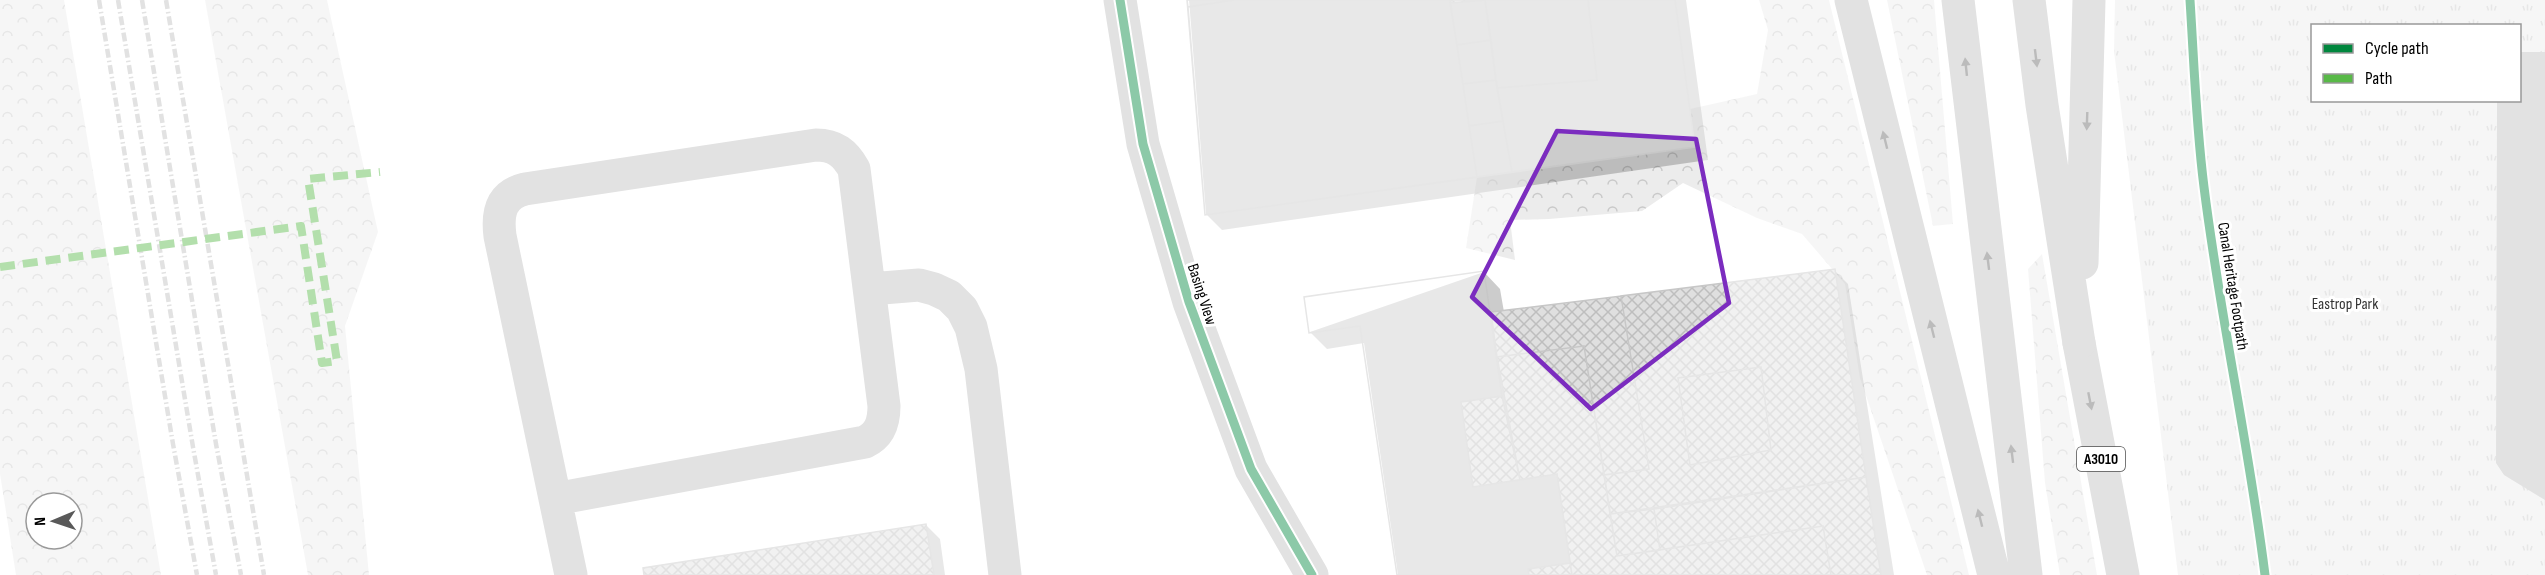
<svg xmlns="http://www.w3.org/2000/svg" width="2545" height="575" font-family="'Sofia Sans Condensed',sans-serif">
<style>
.forest{fill:url(#forest-crowns);fill-rule:evenodd}
.park{fill:url(#park-tufts);fill-rule:evenodd}
.water{fill:#bfbfbf}
.shadow{fill:#0003}
.building{fill:url(#building-cross-hatch);stroke:#c7c7c7;stroke-width:1.5;fill-rule:evenodd}
.lines{fill:none;stroke-linecap:round;stroke-linejoin:round}
.minor{stroke:#bebebe;stroke-width:33}
.major{stroke:#bebebe;stroke-width:33}
.highway{stroke:#bebebe;stroke-width:33}
.rail{stroke:#bebebe;stroke-width:4.5;stroke-dasharray:9 3 1.5 3;stroke-linecap:butt}
.quiet{stroke:#58b947;stroke-width:8;stroke-dasharray:15 8;stroke-linecap:butt}
.cycleway-casing{stroke:#fff;stroke-width:13}
.cycleway{stroke:#00873e;stroke-width:9}
.oneway{fill:#686868}
.marked{fill:none;stroke:#7b2cbf;stroke-width:4.5;stroke-linejoin:round}
.labels{text-anchor:middle;stroke-width:6;stroke-linejoin:round;paint-order:stroke}
.shield{fill:#fff;stroke:#4c4c4c;stroke-width:1.5}
.shield-label{font-size:15px;font-weight:bold;fill:#000}
.street-label{font-size:16px;fill:#000;stroke:#fff}
.park-label{font-size:16px;fill:#333;stroke:#fff}
</style>
<defs>
<pattern id="forest-crowns" width="20" height="18" patternUnits="userSpaceOnUse" patternTransform="scale(1.5)"><rect width="20" height="18" fill="#ececec"/><path d="M2 6a3 3 0 1 1 6 0M12 15a3 3 0 1 1 6 0" fill="none" stroke="#c9c9c9"/></pattern>
<pattern id="park-tufts" width="24" height="20" patternUnits="userSpaceOnUse" patternTransform="scale(1.5)"><rect width="24" height="20" fill="#ececec"/><path d="M3 7l-1-3M5 7V3M7 7l1-3M15 17l-1-3M17 17v-4M19 17l1-3" fill="none" stroke="#c9c9c9"/></pattern>
<pattern id="building-cross-hatch" width="8" height="8" patternUnits="userSpaceOnUse" patternTransform="scale(1.5)"><rect width="8" height="8" fill="#dfdfdf"/><path d="M0 0l8 8M0 8l8-8" fill="none" stroke="#bebebe"/></pattern>
</defs>
<rect width="100%" height="100%" fill="#fff"/>
<path class="forest" d="M0 0H64L161 575H16L0 474ZM36 503H72V539H36Z
M205 0H327L378 232 345 326 369 575H308Z
M1759 0H1829L1969 575H1927L1860 378 1845 284 1802 234 1757 218 1683 183 1642 211 1549 219 1510 220 1515 260 1466 248 1477 177 1695 147 1690 109 1757 94 1768 30Z
M1887 0H1934L1953 224 1933 226Z
M2042 254 2097 575H2060L2045 483 2028 269Z"/>
<path class="park" d="M2115 0H2545V575H2178L2114 51ZM2312 26H2520V100H2312Z"/>
<path class="water" d="M2520 52H2545V500L2504 475 2496 463 2497 101 2520 100Z"/>
<path class="shadow" d="M1189 0H1686L1708 160 1222 230 1206 214Z
M1834 270 1848 284 1894 575H1398L1364 343 1327 349 1310 332 1484 272 1500 289 1504 312Z
M926 525 940 539 945 575H645Z"/>
<path class="building" d="M1187 0H1675L1695 147 1205 215Z
M1187 0H1234L1188 7Z
M1234 0H1450L1477 177 1205 215 1188 7Z
M1485 0 1491 40 1457 45 1450 3Z
M1485 0H1588L1597 80 1497 88Z
M1588 0H1675L1695 147 1512 172 1497 88 1597 80Z
M1491 40 1496 80 1463 84 1457 45Z
M1496 80 1503 121 1469 126 1463 84Z
M1503 121 1512 172 1477 177 1469 126Z
M1835 269 1866 477 1610 514 1604 475 1649 469 1621 296ZM1761 367 1771 450 1690 465 1678 378Z
M1484 271 1502 396 1461 402 1473 487 1557 474 1570 563 1528 569 1529 575H1397L1360 326 1309 333 1304 297Z
M1484 271 1502 396 1461 402 1473 487 1557 474 1570 563 1528 569 1529 575H1397L1360 326 1309 333 1304 297Z
M1621 296 1649 469 1604 475 1584 346 1497 357 1491 312Z
M1584 346 1617 556 1823 526 1831 575H1572L1557 474 1520 480 1497 357Z
M1761 367 1771 450 1690 465 1678 378Z
M1502 396 1520 480 1473 487 1461 402Z
M1866 477 1881 575H1831L1823 526 1660 550 1654 509Z
M1654 509 1660 550 1617 556 1610 514Z
M926 524 934 575H644L643 568Z
M1570 563 1572 575H1529L1528 569Z"/>
<g class="lines">
<path class="minor" d="M1120 0 1143 144 1189 302 1251 469 1312 575
M870 289 919 285 934 289 949 296 962 309 971 327 981 369 1005 575
M555 499 865 442C880 435 884 422 884 406L854 169C845 153 835 145 816 145L525 189C501 195 497 213 500 236L571 575"/>
<path class="major" d="M2079 343 2123 575"/>
<path class="highway" d="M1851 0 1994 575
M1958 0 2026 575
M2029 0 2042 105 2079 343
M2082 263 2089 0"/>
<path class="rail" d="M99 0 173 444 197 575
M118 0 193 447 216 575
M142 0 216 444 241 575
M166 0 264 575"/>
<path class="quiet" d="M0 267 301 226 322 363 337 361 308 179 380 172"/>
<g class="cycleway-casing">
<path id="cycleway" d="M1120 0 1143 144 1189 302 1251 469 1312 575
M2190 0C2194 62 2196 125 2204 187 2220 317 2249 445 2265 575"/>
</g>
<use href="#cycleway" class="cycleway"/>
</g>
<defs><path id="oneway-solid" d="M-6-.8H1V-3.2L6.5 0L1 3.2V.8H-6Z" transform="scale(1.5)"/></defs>
<g class="oneway">
<use href="#oneway-solid" transform="translate(2036 58) rotate(83)"/>
<use href="#oneway-solid" transform="translate(1966 67) rotate(-96)"/>
<use href="#oneway-solid" transform="translate(2087 121) rotate(92)"/>
<use href="#oneway-solid" transform="translate(1885 140) rotate(-104)"/>
<use href="#oneway-solid" transform="translate(1988 261) rotate(-97)"/>
<use href="#oneway-solid" transform="translate(1932 329) rotate(-104)"/>
<use href="#oneway-solid" transform="translate(2090 401) rotate(79)"/>
<use href="#oneway-solid" transform="translate(2012 454) rotate(-97)"/>
<use href="#oneway-solid" transform="translate(1980 518) rotate(-104)"/>
</g>
<path d="M0 0H2545V575H0ZM1557 131 1696 139 1729 303 1591 409 1472 297Z" fill="#fff" fill-opacity=".55" fill-rule="evenodd"/>
<path class="marked" d="M1557 131 1696 139 1729 303 1591 409 1472 297Z"/>
<g class="labels">
<rect class="shield" x="2077" y="447" width="48" height="24" rx="4.5"/>
<g class="shield-label">
<text x="2101" y="464">A3010</text>
</g>
<g class="street-label">
<text transform="translate(2234 286) rotate(81)" y="6">Canal Heritage Footpath</text>
<text transform="translate(1203 294) rotate(72)" y="6">Basing View</text>
</g>
<g class="park-label">
<text x="2345" y="309">Eastrop Park</text>
</g>
</g>
<rect x="2311" y="24" width="210" height="78" fill="#ffffff" stroke="#999999" stroke-width="1.5"/>
<rect x="2323" y="44" width="30" height="9" fill="#00873e" stroke="#999999" stroke-width="1.5"/>
<text x="2365" y="54" font-size="18" fill="#000000">Cycle path</text>
<rect x="2323" y="74" width="30" height="9" fill="#58b947" stroke="#999999" stroke-width="1.5"/>
<text x="2365" y="84" font-size="18" fill="#000000">Path</text>
<g transform="translate(54 521) rotate(268)"><circle r="28" fill="#ffffff" stroke="#999999" stroke-width="1.5"/>
<path d="M0-4.5L10 22L0 15L-10 22Z" fill="#595959"/>
<text y="-9" font-size="16" font-weight="bold" text-anchor="middle" fill="#000000">N</text>
</g>
</svg>
